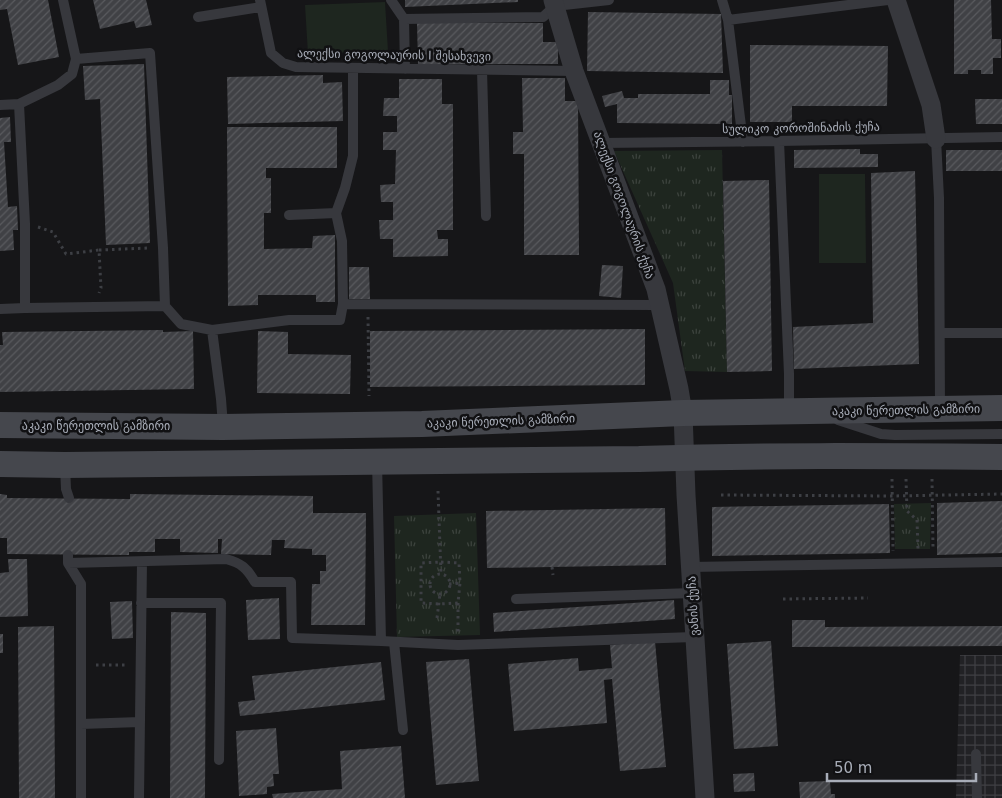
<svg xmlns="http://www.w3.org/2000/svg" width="1002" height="798" font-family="'DejaVu Sans','Noto Sans Georgian',sans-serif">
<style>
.industrial{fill:url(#industrial-grid)}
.grass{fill:url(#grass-tufts)}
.pitch{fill:#1e261f}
.building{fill:url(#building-hatch)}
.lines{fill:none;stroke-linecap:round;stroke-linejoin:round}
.path{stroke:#3d3f44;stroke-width:3;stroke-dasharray:2.5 4;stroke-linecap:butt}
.service{stroke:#37383d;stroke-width:10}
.minor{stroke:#37383d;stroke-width:19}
.secondary{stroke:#45474d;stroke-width:26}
.labels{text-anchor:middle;stroke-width:5;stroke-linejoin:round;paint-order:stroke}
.street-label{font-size:12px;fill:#a8adb8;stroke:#111113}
</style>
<defs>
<pattern id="industrial-grid" width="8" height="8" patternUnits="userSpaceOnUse" patternTransform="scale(1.25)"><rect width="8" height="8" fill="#222225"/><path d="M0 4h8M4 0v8" fill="none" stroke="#3f3f43"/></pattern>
<pattern id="grass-tufts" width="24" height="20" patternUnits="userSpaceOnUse" patternTransform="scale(1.25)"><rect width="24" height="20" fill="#1e261f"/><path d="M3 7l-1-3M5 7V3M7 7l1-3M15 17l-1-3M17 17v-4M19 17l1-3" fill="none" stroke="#3c433d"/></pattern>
<pattern id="building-hatch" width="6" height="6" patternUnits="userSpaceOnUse" patternTransform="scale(1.25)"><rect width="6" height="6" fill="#404145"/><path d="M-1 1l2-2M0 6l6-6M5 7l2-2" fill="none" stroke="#595a5e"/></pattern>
</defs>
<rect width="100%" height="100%" fill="#161618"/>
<path class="industrial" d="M960 655H1002V798H956Z"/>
<path class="grass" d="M722 150 727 372 685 371 673 283 614 151Z
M931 503 930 549H895L894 504Z
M476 513 480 635 397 637 394 516Z"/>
<path class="pitch" d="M385 2 388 51 308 54 305 5Z
M819 174H865L866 263H819Z"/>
<path class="building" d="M0 0H48L59 57 18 65 7 9 0 10Z
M93 0H146L152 25 136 28 134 21 100 29Z
M405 0H518V2L405 7Z
M954 0H991L992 39H1001V58H993V74H981V70H968V74H954Z
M588 12 721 14 723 73 587 71Z
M417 23H543V42H558V64H418Z
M750 45 888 46 887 106H792V122H750Z
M144 64 150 243 106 245 100 99 85 100 83 66Z
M323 75V83L342 82 343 121 228 124 227 77Z
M522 78H565V101H578L579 255H524V154H513V132H523Z
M399 79H442V104H453V230H437L438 239H448V256L393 257V239H380L379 220H393V202H381L380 185 395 184 396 150H383V132H397V116H383L384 98H399Z
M710 80H729V95H732V124L617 123V104L605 107 602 96 622 91 624 98H638V94H710Z
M975 99H1002V124H976Z
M10 117 11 142H4L8 207 17 206 18 230H13L14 250 0 251V118Z
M227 127H337V168H266V178H271V213H264V249L312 248 313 236 335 235V302H316V295H258V305L228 306Z
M860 149V154H878V167L794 168V150Z
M946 150H1002V171H946Z
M915 171 919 364 794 369 793 327 873 323 871 173Z
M769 180 772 371 727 372 723 181Z
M602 265 623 266 621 298 599 296Z
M349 267H369L370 299H349Z
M645 329V385L370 387V331Z
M163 330V332L193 331 194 389 0 392V345H3L2 332Z
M258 331 288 332V354L351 355 350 394 257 393Z
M0 494 7 495V498L130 499V494L313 496V513H366L365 625H311L312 584H320V571H326V555H312V549L284 548 285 540H272L271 555 221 554 222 539H218V553L180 552V539H155V552H129V555L7 554V538H0Z
M1002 501V553L937 555V503Z
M889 504 890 553 712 556V507Z
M665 508 666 565 487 568 486 511Z
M8 559H27L28 616 0 617V573L9 572Z
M279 598 280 639 248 640 246 600Z
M674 600 675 619 494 632 493 613Z
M132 601 133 638 112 639 110 602Z
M171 612 206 613 205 798H170Z
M792 620H825V627L1002 626V646L792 647Z
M54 626 55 798H19L18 627Z
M0 634H3V653H0Z
M655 641 666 767 620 771 612 679 604 680 607 723 514 731 508 664 578 658 579 671 612 668 610 645Z
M771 641 778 746 734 749 727 644Z
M469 659 479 781 436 785 426 662Z
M381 662 385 700 240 716 238 702 255 700 252 676Z
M276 728 279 774H273L274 786 267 787V794L239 796 236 731Z
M401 746 405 798H273L272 794 342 789 340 751Z
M754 773 755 791 734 792 733 774Z
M830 781 831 794H835V798H800L799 782Z"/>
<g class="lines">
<path class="path" d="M38 227 53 232 66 254 99 250 101 288 99 293
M99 250 149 248
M368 317 369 396
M892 479 893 551
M906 479 907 511 917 520 918 549
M932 479 933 549
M438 491 441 574
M721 495 892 496 1002 494
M441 562 459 563 460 583 458 603 439 604 421 603V563Z
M552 567 553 575
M430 584a10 10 0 1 1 20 0a10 10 0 1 1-20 0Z
M449 584 460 583
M783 599 868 598
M458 603V632
M437 618 440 594
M96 665H127"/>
<path class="service" d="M63 0 76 59
M260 0 271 53 283 63 296 67 574 71
M391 0 404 19
M722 0 728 20 743 142
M198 17 261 7
M728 20 888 0
M405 69 404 19 543 17 555 6 609 0
M482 70 486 216
M0 105 19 104
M936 139 939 198 940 408
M779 141 789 374V410
M601 143 779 141 1002 137
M336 213 342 241 343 304
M289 215 336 213 345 188 353 156V68
M25 308 165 306
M0 309 25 308V224L19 104 58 85 72 74 76 59 150 53 163 248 165 306 181 324 212 330 221 399 223 426
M212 330 289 320H340L343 304 659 305
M940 333H1002
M838 420 881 434 895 435 1002 434
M65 466 66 489 69 498
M68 555V563L81 584V798
M68 563 226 559C241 563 247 568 255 582H291L292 638 381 641 377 461
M690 567 1002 562
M516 599 692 593
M141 603H221L219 760
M381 641 458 645 694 637
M394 642 403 730
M81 724 140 722
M976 754 977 798
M139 798 142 562"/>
<path class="minor" d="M553 0 574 71 656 289 679 389 683 413 686 495 705 798
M896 0 931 105 936 139"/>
<path class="secondary" d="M0 425 223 427 422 424 683 413 1002 408
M0 464 65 465 639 459C760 455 881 456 1002 457"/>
</g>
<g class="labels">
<g class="street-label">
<text transform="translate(394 55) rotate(1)" y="4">ალექსი გოგოლაურის I შესახვევი</text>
<text transform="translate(801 128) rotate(-1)" y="4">სულიკო კოროშინაძის ქუჩა</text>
<text transform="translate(624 205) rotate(70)" y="4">ალექსი გოგოლაურის ქუჩა</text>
<text transform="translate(906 410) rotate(-1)" y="4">აკაკი წერეთლის გამზირი</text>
<text transform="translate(501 421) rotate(-2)" y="4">აკაკი წერეთლის გამზირი</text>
<text x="96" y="430">აკაკი წერეთლის გამზირი</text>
<text transform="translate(693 606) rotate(-93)" y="4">ვანის ქუჩა</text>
</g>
</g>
<path d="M827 773v8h149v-8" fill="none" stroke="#a8adb8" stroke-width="2.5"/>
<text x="834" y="773" font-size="15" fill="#a8adb8" stroke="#111113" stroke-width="4" paint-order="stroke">50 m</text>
</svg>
